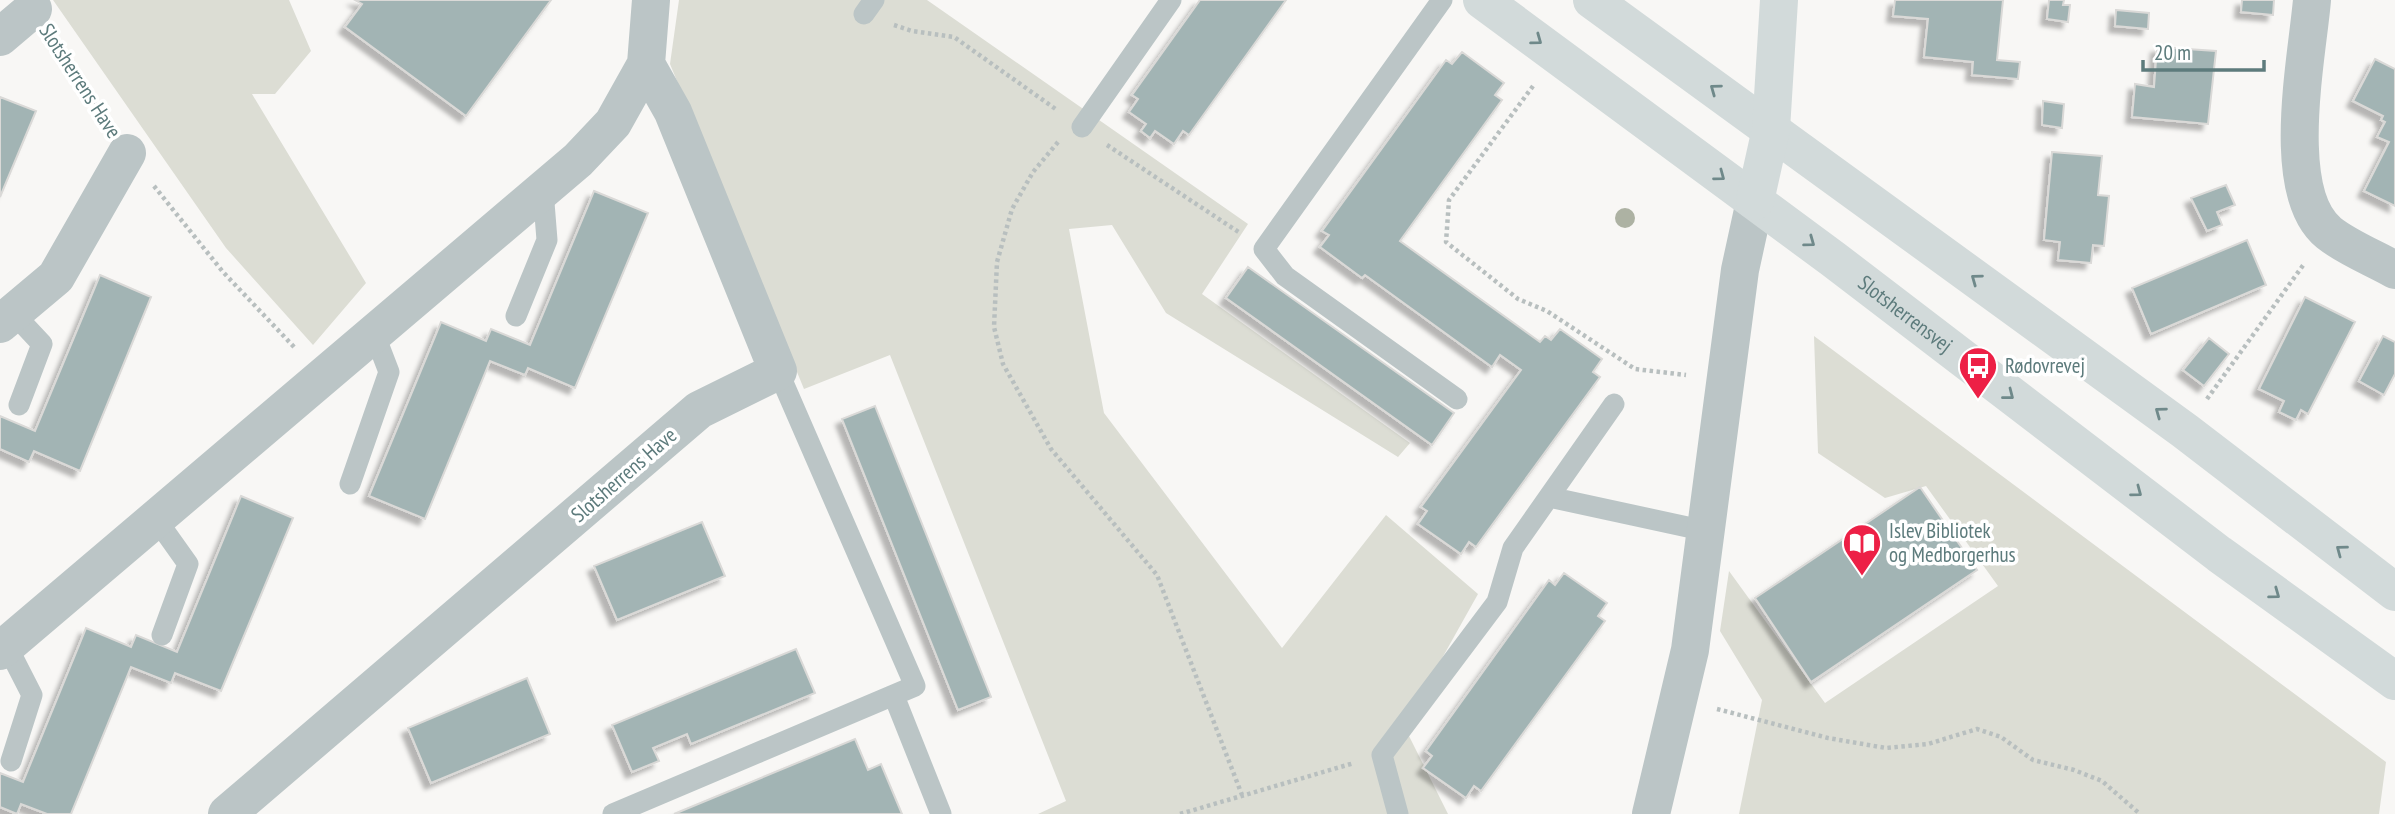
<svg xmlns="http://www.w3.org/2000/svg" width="2395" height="814" font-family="'PT Sans Narrow',sans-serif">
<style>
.green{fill:#dcddd4}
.building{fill:#a2b4b4;stroke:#dad9d7;stroke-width:2;filter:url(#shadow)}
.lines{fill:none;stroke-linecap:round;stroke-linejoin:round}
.path{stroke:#b8bfbf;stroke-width:4.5;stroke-dasharray:3.5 3.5;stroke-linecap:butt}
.lane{stroke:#bbc5c6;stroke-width:21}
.street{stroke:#bbc5c6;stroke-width:38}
.secondary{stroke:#d2dada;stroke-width:38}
.tree{fill:#adb2a3}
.oneway{stroke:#6f898a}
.labels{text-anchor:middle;stroke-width:7;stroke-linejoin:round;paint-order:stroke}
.street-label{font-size:21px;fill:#5d7b7c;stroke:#fff}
.poi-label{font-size:21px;fill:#5d7b7c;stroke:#fff;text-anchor:start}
</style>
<defs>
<filter id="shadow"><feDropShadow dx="-6" dy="6" stdDeviation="2" flood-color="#0004"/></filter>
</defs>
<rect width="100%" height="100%" fill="#f8f7f5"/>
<path class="green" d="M53 0H289L311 51 275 94H252L366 283 313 345 226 248Z
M679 0H927L1248 224 1202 294 1410 443 1398 457 1166 313 1112 225 1069 229 1104 413 1282 648 1386 515 1478 594 1404 726 1448 814H1038L1066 801 890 355 804 389 670 64Z
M1814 336 2386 762 2379 814H1739L1762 700 1720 631 1729 571 1825 703 1998 586 1926 486 1885 498 1818 453Z"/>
<path class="building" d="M355 0H551L466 116 345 27 362 4Z
M1200 0H1286L1189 135 1183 131 1174 144 1155 131 1150 138 1141 131 1146 124 1129 112 1138 99 1132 95Z
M1895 0H2003L1997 60 2020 62 2018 79 1972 75 1973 62 1924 57 1928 19 1893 16Z
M2049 0H2064L2063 5H2070L2068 22 2047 19Z
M2242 0H2274L2273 15 2241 12Z
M2116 10 2149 13 2148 29 2115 26Z
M2157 47 2216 51 2208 124 2132 117 2135 84 2154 87Z
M1462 52 1504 83 1495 95 1502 100 1400 241 1540 342 1545 336 1551 340 1560 329 1602 359 1593 372 1600 377 1476 547 1469 542 1461 554 1418 524 1427 511 1421 507 1521 370 1500 355 1492 367 1365 275 1362 278 1320 247 1329 235 1322 231 1446 60 1452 64Z
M2375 59 2395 69V206L2364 191 2389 142 2377 137 2385 122 2381 120 2383 116 2353 101Z
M0 97 36 111 0 197Z
M2043 101 2064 104 2062 128 2042 125Z
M2052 152 2102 156 2098 195 2109 196 2104 246 2093 245 2091 263 2058 260 2060 242 2044 240Z
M2226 185 2235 205 2217 212 2222 225 2207 231 2191 198Z
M594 191 648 213 575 388 528 368 525 375 490 361 425 519 369 496 441 322 486 341 491 329 530 345Z
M2247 240 2266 285 2151 334 2132 288Z
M1248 267 1454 413 1432 445 1226 298Z
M100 275 151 297 80 471 34 451 29 462 0 449V416L35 431Z
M2305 297 2355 322 2308 414 2301 410 2296 420 2279 412 2284 401 2259 389Z
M2383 336 2395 342V374L2384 395 2359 381Z
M2209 338 2229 354 2204 386 2183 370Z
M875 406 991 697 958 710 842 419Z
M1920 487 1977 570 1811 682 1755 598Z
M241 496 293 518 221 691 175 673 171 683 131 667 71 814H47L21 804 17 814 0 807V773L23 782 86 628 131 647 136 635 177 652Z
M702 522 725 576 617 620 594 566Z
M1564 573 1607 603 1598 616 1605 621 1481 791 1474 786 1466 798 1423 768 1432 756 1426 751 1549 580 1555 585Z
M796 649 815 693 691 744 687 734 653 748 659 761 632 772 612 725Z
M527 678 550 734 431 783 408 728Z
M855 739 868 770 881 764 902 814H674Z"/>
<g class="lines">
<path class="path" d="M894 25 912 31 954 37 1057 110
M55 42 106 119
M1533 86 1449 200 1446 242 1518 299 1547 311 1635 369 1686 375
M1058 142 1033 172 1012 209 997 262 994 327 1003 364 1051 449 1157 575 1242 795
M1107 145 1240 233
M154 186 223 272 295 348
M2207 399 2304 264
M1717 709 1828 738 1886 748 1928 744 1977 729 2001 737 2033 760 2074 770 2102 781 2140 814
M1180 814 1354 763"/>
<path class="lane" d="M1442 0 1264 249 1285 276 1457 399
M864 14 874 0
M1082 127 1171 0
M13 313 42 344 19 405
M516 316 547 240 543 190
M350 484 389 372 374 333
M1549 497 1706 531
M156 519 188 564 162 635
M7 646 32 695 11 761
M894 696 941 814
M613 814 915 686 778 371
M1398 814 1382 755 1497 602 1513 548 1614 404"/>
<path class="street" d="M2312 0C2307 58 2279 193 2329 233 2348 248 2374 258 2395 270
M0 37 33 9
M0 324 56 277 127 153
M0 651 578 160 613 123 646 64 651 0
M227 814 699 410 778 371 673 112 646 64
M1651 814 1690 650 1740 270 1755 201"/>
<g class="secondary">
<path id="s1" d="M1482 0 1833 259 2219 554 2395 681"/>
<path d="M1592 0 2185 431 2395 592"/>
<path d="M1755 201 1771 129 1779 0"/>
</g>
</g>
<circle class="tree" cx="1625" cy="218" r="10"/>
<defs><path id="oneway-chevron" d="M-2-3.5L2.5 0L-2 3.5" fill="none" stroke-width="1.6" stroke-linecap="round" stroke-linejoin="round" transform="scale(1.75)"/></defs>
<g class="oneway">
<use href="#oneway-chevron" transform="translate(1537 40) rotate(36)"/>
<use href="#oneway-chevron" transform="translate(1715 89) rotate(-144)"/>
<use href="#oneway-chevron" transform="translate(1720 176) rotate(37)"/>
<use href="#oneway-chevron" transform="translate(1810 242) rotate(36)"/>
<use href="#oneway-chevron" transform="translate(1976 279) rotate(-144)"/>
<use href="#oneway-chevron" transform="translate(2009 395) rotate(38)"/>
<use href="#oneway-chevron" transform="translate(2160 412) rotate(-144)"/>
<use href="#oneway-chevron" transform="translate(2137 492) rotate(37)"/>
<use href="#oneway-chevron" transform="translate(2341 550) rotate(-143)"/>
<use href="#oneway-chevron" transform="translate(2275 594) rotate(36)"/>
</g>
<defs>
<g id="bus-pin" transform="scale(2.0125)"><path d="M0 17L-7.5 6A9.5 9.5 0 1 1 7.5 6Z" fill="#ed2046" stroke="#fff"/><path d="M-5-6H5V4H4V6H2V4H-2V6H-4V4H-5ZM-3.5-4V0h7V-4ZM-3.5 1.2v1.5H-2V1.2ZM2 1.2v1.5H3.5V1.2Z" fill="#fff"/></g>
<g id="library-pin" transform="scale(2.0125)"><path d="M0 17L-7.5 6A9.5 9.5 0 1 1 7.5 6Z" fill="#ed2046" stroke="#fff"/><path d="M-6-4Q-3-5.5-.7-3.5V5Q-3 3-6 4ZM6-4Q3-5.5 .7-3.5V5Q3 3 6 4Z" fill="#fff"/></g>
</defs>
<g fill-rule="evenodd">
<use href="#bus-pin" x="1978" y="366"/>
<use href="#library-pin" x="1862" y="543"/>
</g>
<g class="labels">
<g class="street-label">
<text transform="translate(80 81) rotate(57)" y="7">Slotsherrens Have</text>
<text dy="7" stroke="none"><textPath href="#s1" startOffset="527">Slotsherrensvej</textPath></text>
<text transform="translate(624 475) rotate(-41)" y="7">Slotsherrens Have</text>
</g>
<g class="poi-label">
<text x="2005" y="373">Rødovrevej</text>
<text x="1889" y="538">Islev Bibliotek<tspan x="1889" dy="24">og Medborgerhus</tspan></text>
</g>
</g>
<path d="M2143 60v10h121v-10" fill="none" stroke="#5d7b7c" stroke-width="3.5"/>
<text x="2154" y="60" font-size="21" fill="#5d7b7c" stroke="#ffffff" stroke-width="5" paint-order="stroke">20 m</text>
</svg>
